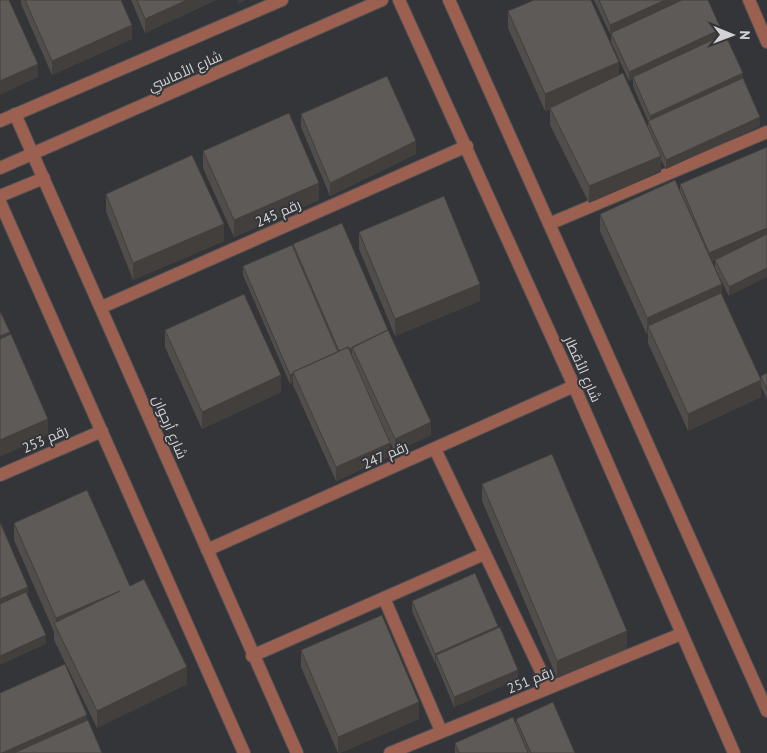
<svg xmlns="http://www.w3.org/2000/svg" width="767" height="753" font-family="'PT Sans',Cairo,sans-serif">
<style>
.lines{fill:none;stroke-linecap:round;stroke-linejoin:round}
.minor-casing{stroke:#515155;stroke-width:14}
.minor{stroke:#9c6051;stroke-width:12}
.wall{fill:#514d4b;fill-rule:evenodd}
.shaded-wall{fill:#423f3d}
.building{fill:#5e5a57;stroke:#423f3d}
.labels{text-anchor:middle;stroke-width:4;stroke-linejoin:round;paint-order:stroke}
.street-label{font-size:14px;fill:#d3d3d6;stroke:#343539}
</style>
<rect width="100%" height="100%" fill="#343539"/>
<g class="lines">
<g class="minor-casing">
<path id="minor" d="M399 0 574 386 734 753
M449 0 767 711
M749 0 767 42
M15 114 297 753
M0 121 282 0
M0 168 382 0
M0 196 44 178
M0 202 244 753
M549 224 767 132
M102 307 467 146
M435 449 549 688
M0 475 102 431
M207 550 574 386
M384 598 441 731
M252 656 484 554
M390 753 681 634"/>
</g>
<use href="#minor" class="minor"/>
</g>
<path class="wall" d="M21 0H121L132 39 52 75 21 4Z
M131 0H216L145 33Z
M594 0H708L721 36 743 78 760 126 666 169 661 160V172L589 203 550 125V109L545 111 508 28V11L619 75 648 127V121L633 86V79L629 81 611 42V34H610Z
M301 114 416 154 330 196 301 127Z
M767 147 729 296 716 270 722 295 761 379V376L767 373V399L761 386V397L688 431 648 343V335H647L600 231V214L680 190V184ZM715 260V269L712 261Z
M203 151 319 200 234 237 203 168Z
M106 194 224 241 133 280 106 211Z
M359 232 480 301 395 336 359 249Z
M293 244 431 435 395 452 388 438 390 456 336 481 293 385V382L290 384 243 275V266L293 248Z
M165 330 281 392 202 429 165 347Z
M482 484 627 648 557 678 482 501Z
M14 523 130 586 187 684 97 728 54 640V632L14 540Z
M412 601 498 628 518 679 454 707 436 663H435L412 611Z
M301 650 419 719 340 753H338L301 667Z
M516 719 575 753H455V743L516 724Z"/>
<path class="shaded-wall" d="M187 0H216L145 33V19Z
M238 0H246L238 4Z
M665 0H685L611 33 610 34V25Z
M132 25V39L52 75V61Z
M721 29V38L633 77V79L629 81V72Z
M619 62V79L545 111V94Z
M38 64V77L0 95V81Z
M743 73V82L650 125V116Z
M760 117V126L666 169V160Z
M416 141V154L330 196V183Z
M661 156V172L589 203V186Z
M319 183V200L234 237V220Z
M224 224V241L133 280V263Z
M767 228V237L709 262V253Z
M767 268V277L729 296V287Z
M480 284V301L395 336V319Z
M722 284V301L648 326V335H647V318Z
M10 332V349L0 353V336Z
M352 348V357L340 353Z
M293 373V382L290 384V375Z
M281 375V392L202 429V412Z
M761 380V397L688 431V414Z
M48 419V435L0 457V440Z
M431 422V435L395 452V439Z
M390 443V456L336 481V467Z
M28 587V596L0 608V599Z
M120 591 56 626V618Z
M498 626V635L436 655V663H435V654Z
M627 631V648L557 678V661Z
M46 635V644L0 665V656Z
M187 667V684L97 728V711Z
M518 670V679L454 707V697Z
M419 702V719L340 753H338V737Z
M87 715V724L22 753H2Z"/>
<path class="building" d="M0 0H9L38 64 0 81Z
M25 0H121L132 25 52 61Z
M137 0H187L145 19Z
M534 0H591L619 62 545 94 508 11Z
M599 0H665L610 25Z
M682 0H708L721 29 629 72 611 33Z
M725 34 743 73 650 116 633 77Z
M623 73 661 156 589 186 550 108Z
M387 76 416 141 330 183 301 114Z
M743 78 760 117 666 160 648 121Z
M289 113 319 183 234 220 203 151Z
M767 147V228L709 253 680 184Z
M192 155 224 224 133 263 106 194Z
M675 180 722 284 647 318 600 214Z
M444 196 480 284 395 319 359 232Z
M342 223 388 330 352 348 348 349V347L339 351 293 244Z
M767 234V268L729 287 715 260Z
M292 245 338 352 293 372 294 373 290 375 243 266Z
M721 293 761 380 688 414 648 326Z
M244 294 281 375 202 412 165 330Z
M0 311 10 332 0 336Z
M388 330 431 422 395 439 352 347Z
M11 334 48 419 0 440V339Z
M348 347 390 443 336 467 293 372Z
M767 373V390L761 376Z
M552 454 627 631 557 661 482 484Z
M87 490 130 586 144 579 187 667 97 711 54 623 120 591 56 618 14 523Z
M0 522 28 587 0 599Z
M475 573 498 626 435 654 412 601Z
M26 592 46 635 0 656V604Z
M382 615 419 702 338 737 301 650Z
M500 627 518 670 454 697 436 655Z
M65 664 87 715 2 753H0V693Z
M553 702 575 753H531L516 719Z
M513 717 528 753H459L455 743Z
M88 720 102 753H14Z"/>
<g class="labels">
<g class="street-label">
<text transform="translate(185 71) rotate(-24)" y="5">شارع الأماسي</text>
<text transform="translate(278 213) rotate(-24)" y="5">رقم 245</text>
<text transform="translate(583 369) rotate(66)" y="5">شارع الأقطار</text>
<text transform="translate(170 427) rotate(67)" y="5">شارع أرجوان</text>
<text transform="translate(45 439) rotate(-24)" y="5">رقم 253</text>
<text transform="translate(385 455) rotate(-24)" y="5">رقم 247</text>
<text transform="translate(530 680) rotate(-22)" y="5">رقم 251</text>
</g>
</g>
<g transform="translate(732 35) rotate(91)" stroke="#343539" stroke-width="4" paint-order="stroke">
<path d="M0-4L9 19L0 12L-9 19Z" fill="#d3d3d6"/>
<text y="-8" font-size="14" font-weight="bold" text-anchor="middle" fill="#d3d3d6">N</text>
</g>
</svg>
